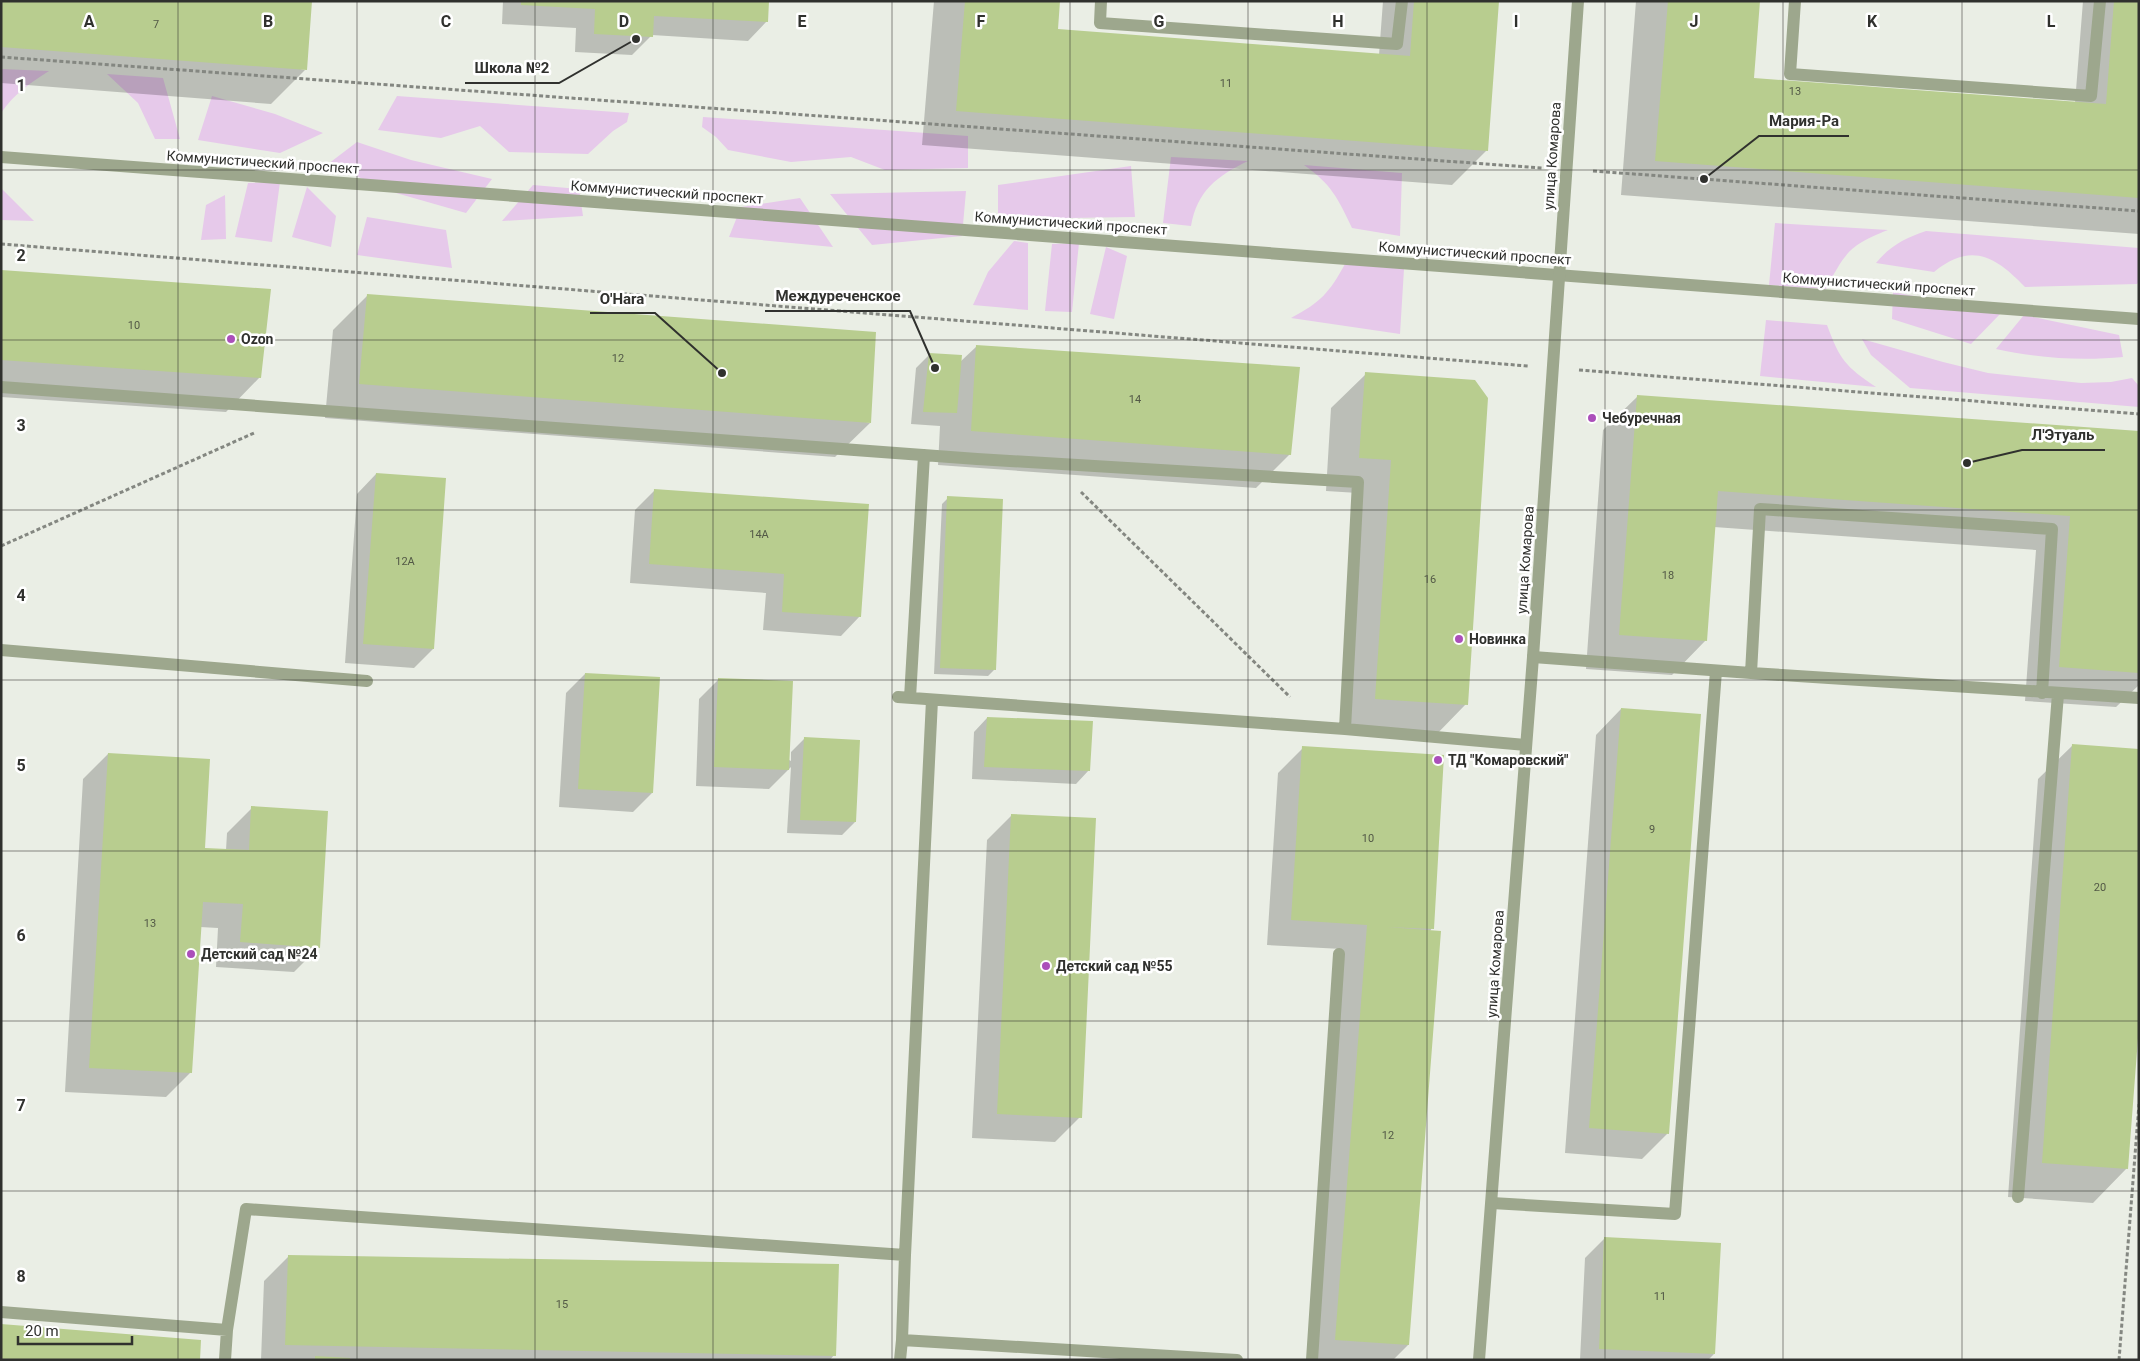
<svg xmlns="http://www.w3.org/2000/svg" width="2140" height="1361" font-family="Roboto,sans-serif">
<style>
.green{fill:#e6c9ea}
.shadow{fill:#0003}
.building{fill:#b8cd8f}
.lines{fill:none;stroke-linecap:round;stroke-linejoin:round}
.path{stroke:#848781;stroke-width:3;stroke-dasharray:4 2.5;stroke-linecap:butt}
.service{stroke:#9da78d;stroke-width:12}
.pedestrian{stroke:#9da78d;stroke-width:12}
.tertiary{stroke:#9da78d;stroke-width:12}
.grid{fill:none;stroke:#30312e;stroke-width:1;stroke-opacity:0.55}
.poi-dot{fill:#ab4fba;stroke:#fff;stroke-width:2}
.labels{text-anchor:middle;stroke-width:5;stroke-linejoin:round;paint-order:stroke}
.number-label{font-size:11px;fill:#525846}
.street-label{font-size:14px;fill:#30312e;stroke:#fff}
.poi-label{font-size:14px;font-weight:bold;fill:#30312e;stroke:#fff;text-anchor:start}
.grid-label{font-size:16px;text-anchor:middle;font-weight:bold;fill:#30312e;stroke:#fff;stroke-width:5;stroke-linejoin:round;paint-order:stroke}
.leader{fill:none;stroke:#30312e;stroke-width:2}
.callout-dot{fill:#30312e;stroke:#fff;stroke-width:2}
.callout-label{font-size:15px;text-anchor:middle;font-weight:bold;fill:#30312e;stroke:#fff;stroke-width:5;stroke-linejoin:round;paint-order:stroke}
</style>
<rect width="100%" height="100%" fill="#eaeee5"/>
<path class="green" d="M1 69 49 71C30 83 14 94 1 113Z
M107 74 163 78 180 139H155L138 103Z
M212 96 275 114 323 133 280 153 198 140Z
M397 96 629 113 627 122 613 131 588 154 509 152 480 126 441 138 378 130Z
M703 117 968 136V168L885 170 851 157 791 162 728 150 716 137 702 127Z
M357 142 411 160 492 179 466 213 396 193 328 164Z
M1171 157 1248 161C1217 176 1197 191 1191 226L1163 223Z
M1304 165 1402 173 1400 236 1352 228C1338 198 1331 184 1304 165Z
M1131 166 1135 217 998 219V185Z
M280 182 272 242 235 237 248 183Z
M533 185 579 189 583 216 502 221Z
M307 187 336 216 331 247 292 237Z
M1 188 34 221 1 220Z
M966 191 962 236 872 245 830 194Z
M225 195 226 239 201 240 206 205Z
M800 198 833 247 729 237 741 207Z
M367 217 446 230 452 268 357 255Z
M1775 223 1888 230C1849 245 1845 253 1826 289L1769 285Z
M1926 231 2139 248V281L2137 284 2025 287C1995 256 1971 242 1934 272L1876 263C1890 246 1905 238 1926 231Z
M1014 241 1028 243V310L973 305 988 272Z
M1079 243 1072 312 1045 311 1052 244Z
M1106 247 1127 256 1114 319 1090 314Z
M1345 264 1404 269 1400 334 1291 318C1321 302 1329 293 1345 264Z
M1893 292 2001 313 1971 344 1892 319Z
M2024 315 2119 335 2123 357C2080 361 2038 358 1996 349Z
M1766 320 1827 325C1840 360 1845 366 1876 387L1760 376Z
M1862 339 1943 362 1988 373 2081 383 2111 382 2132 378 2139 386V407L1910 388 1871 355Z"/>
<path class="shadow" d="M1 1 305 70 271 104 1 83Z
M503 1H768L767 21 748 41 652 35 632 55 575 52 576 28 502 24Z
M934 1H1059L1057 30 1379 55 1383 1H1498L1487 150 1452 185 922 145Z
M1636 1H1758L1752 79 2075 103 2083 1H2139V234L1621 195Z
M1 271 260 377 226 412 1 397Z
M367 296 870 423 835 457 325 418 333 330Z
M977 346 1290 454 1256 488 938 465 940 426 911 424 916 368 929 355 960 362Z
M1366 374 1466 704 1432 739 1341 733 1358 493 1326 491 1331 408Z
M1638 396 2139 433V685L2116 707 2025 701 2036 550 1714 527 1706 640 1672 675 1586 669 1603 430Z
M376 474 433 649 414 668 345 663 357 494Z
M655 490 860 616 841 636 763 630 766 593 630 583 635 510Z
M948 498 994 670 988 676 934 674 942 504Z
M585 674 652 793 633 812 559 807 566 693Z
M718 680 789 760 791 761V752L804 739 855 822 842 835 787 833 791 767 769 789 696 786 699 699Z
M1621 709 1667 1134 1642 1159 1565 1153 1596 735Z
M987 718 1089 770 1076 784 972 779 974 732Z
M2073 745 2127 1168 2093 1203 2008 1197 2038 779Z
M1303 748 1432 928 1430 931 1408 1345 1393 1360H1311L1342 949 1267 945 1278 773Z
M108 754 204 849 226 850 227 833 252 808 319 947 294 972 216 967 218 928 200 927 191 1072 166 1097 65 1092 83 779Z
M1012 815 1080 1117 1055 1142 972 1138 987 840Z
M1604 1239 1714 1354 1708 1360H1580L1585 1258Z
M289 1256 834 1355 830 1360H261L264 1281Z"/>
<path class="building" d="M1 1H312L307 70 1 47Z
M521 1H769L768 22 654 16 653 37 594 34 595 9 521 5Z
M965 1H1060L1058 29 1410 56 1414 1H1499L1488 151 956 111Z
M1668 1H1760L1754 78 2106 104 2114 1H2139V198L1655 161Z
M1 270 271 289 261 378 1 360Z
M367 294 876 332 871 423 359 384Z
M976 345 1300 367 1291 455 971 431Z
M929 353 962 355 957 413 923 412Z
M1365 372 1475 380 1488 398 1468 705 1375 699 1391 460 1359 458Z
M1637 395 2139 431V673L2059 667 2070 516 1718 491 1707 641 1619 635Z
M376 473 446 478 434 649 363 644Z
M654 489 869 504 861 617 782 612 784 574 649 564Z
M947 496 1003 499 996 670 940 668Z
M585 673 660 677 653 793 578 789Z
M718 678 793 681 789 770 714 767Z
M1621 708 1701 714 1669 1134 1589 1128Z
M987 717 1093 721 1090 771 984 767Z
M804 737 860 740 856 822 800 820Z
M2072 744 2139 749V1025L2128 1169 2042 1163Z
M1302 746 1444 755 1434 929 1387 927 1441 931 1409 1345 1335 1340 1367 925 1291 920Z
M108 753 210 759 205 848 249 850 251 806 328 811 320 948 240 942 243 904 203 902 192 1073 89 1068Z
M1011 814 1096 818 1082 1118 997 1114Z
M1604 1237 1721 1243 1715 1354 1599 1349Z
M288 1255 839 1264 836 1356 285 1345Z
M1 1324 201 1340 200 1360H1Z
M315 1356 350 1358V1360H315Z"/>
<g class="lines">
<path class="path" d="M1 57 1542 168
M1593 171 2139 211
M1 244 1528 366
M1579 370 2139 414
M1081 492 1290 697
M1 546 254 433
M2119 1360 2139 1104"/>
<path class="service" d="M1101 1 1100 23 1397 44 1402 1
M1795 1 1790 74 2091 96 2100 1
M1 387 977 459 1358 482 1345 729 1526 745
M1 650 367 681
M1533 657 1751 673 1760 509 2052 529 2042 693
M1751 673 2139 698
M898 697 1345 729
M910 698 924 455
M2018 1197 2058 694
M1492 1203 1675 1214 1716 671
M905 1255 932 700
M1 1312 227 1330 225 1360
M227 1330 246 1209 905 1255 902 1340
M900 1360 902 1340 1237 1360
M1312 1360 1339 954"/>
<path class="pedestrian" d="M1 157 2139 319"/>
<path class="tertiary" d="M1479 1360 1533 657 1578 1"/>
</g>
<path class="grid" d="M178 1V1360M357 1V1360M535 1V1360M713 1V1360M892 1V1360M1070 1V1360M1248 1V1360M1427 1V1360M1605 1V1360M1783 1V1360M1962 1V1360M1 170H2139M1 340H2139M1 510H2139M1 680H2139M1 851H2139M1 1021H2139M1 1191H2139"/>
<g class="poi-dot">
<circle cx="231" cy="339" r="5"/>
<circle cx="1592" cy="418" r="5"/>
<circle cx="1459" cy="639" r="5"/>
<circle cx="1438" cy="760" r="5"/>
<circle cx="191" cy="954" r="5"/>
<circle cx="1046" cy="966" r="5"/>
</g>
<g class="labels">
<g class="number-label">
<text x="156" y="28">7</text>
<text x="1226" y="87">11</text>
<text x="1795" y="95">13</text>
<text x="134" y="329">10</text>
<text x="618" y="362">12</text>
<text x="1135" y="403">14</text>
<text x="759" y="538">14А</text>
<text x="405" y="565">12А</text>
<text x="1668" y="579">18</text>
<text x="1430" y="583">16</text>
<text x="1652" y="833">9</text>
<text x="1368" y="842">10</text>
<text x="2100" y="891">20</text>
<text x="150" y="927">13</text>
<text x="1388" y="1139">12</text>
<text x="1660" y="1300">11</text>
<text x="562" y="1308">15</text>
</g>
<g class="street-label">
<text transform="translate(1552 156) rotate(-86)" y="5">улица Комарова</text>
<text transform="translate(263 162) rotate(4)" y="5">Коммунистический проспект</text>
<text transform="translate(667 192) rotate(4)" y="5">Коммунистический проспект</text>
<text transform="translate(1071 223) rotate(4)" y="5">Коммунистический проспект</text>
<text transform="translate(1475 253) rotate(4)" y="5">Коммунистический проспект</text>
<text transform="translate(1879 284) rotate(4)" y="5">Коммунистический проспект</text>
<text transform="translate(1525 560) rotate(-86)" y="5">улица Комарова</text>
<text transform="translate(1495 964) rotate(-86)" y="5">улица Комарова</text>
</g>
<g class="poi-label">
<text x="241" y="344">Ozon</text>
<text x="1602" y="423">Чебуречная</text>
<text x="1469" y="644">Новинка</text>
<text x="1448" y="765">ТД "Комаровский"</text>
<text x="201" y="959">Детский сад №24</text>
<text x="1056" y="971">Детский сад №55</text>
</g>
</g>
<g class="grid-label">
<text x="89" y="27">A</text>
<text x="268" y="27">B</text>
<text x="446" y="27">C</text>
<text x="624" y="27">D</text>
<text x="802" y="27">E</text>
<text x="981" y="27">F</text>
<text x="1159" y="27">G</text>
<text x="1338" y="27">H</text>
<text x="1516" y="27">I</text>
<text x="1694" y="27">J</text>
<text x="1872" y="27">K</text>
<text x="2051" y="27">L</text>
<text x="21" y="91">1</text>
<text x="21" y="261">2</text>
<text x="21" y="431">3</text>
<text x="21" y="601">4</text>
<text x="21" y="771">5</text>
<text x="21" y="941">6</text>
<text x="21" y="1111">7</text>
<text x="21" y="1282">8</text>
</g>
<path class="leader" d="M636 39L559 83H465M1704 179L1759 136H1849M935 368L910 311H765M722 373L655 313H590M1967 463L2022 450H2105"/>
<g class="callout-dot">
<circle cx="636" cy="39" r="5"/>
<circle cx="1704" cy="179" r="5"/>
<circle cx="935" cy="368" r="5"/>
<circle cx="722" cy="373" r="5"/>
<circle cx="1967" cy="463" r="5"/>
</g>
<g class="callout-label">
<text x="512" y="73">Школа №2</text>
<text x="1804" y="126">Мария-Ра</text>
<text x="838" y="301">Междуреченское</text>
<text x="622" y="304">O'Hara</text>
<text x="2063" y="440">Л'Этуаль</text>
</g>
<rect width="2140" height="1361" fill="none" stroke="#30312e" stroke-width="5"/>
<path d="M18 1336v8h114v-8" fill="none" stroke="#30312e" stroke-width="2.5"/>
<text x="25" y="1336" font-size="15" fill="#30312e" stroke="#ffffff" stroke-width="4" paint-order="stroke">20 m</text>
</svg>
